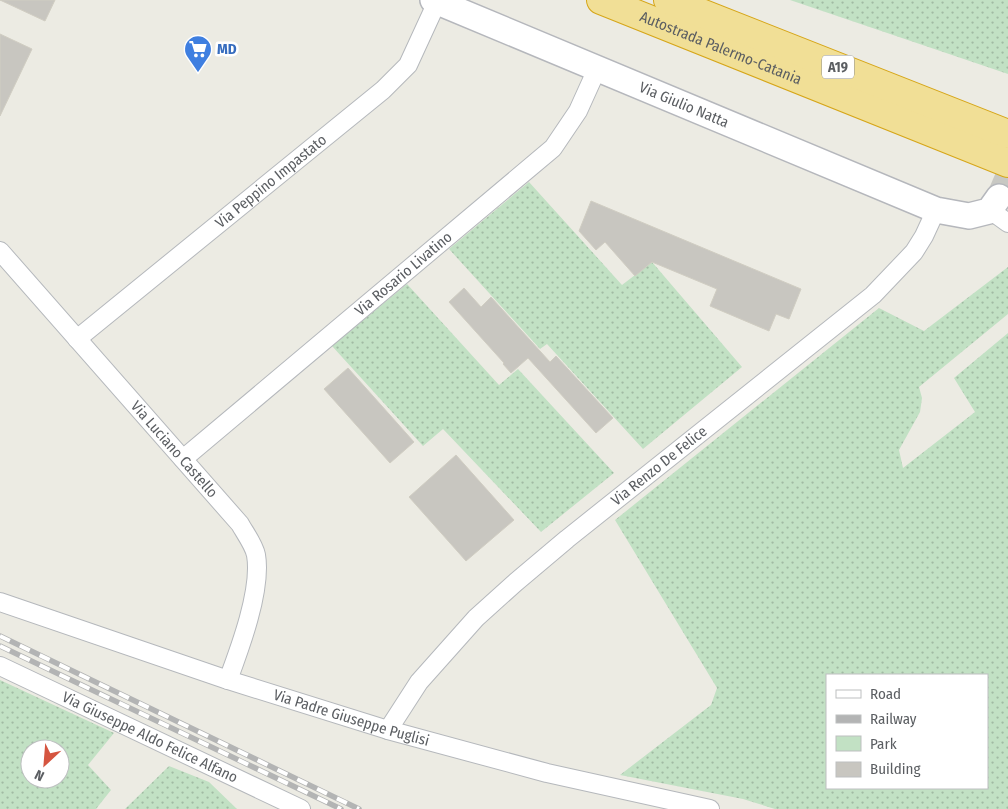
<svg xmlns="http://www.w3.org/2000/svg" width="1008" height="809" font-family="'Fira Sans Condensed',sans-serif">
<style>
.green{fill:url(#green-dots);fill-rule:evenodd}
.building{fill:#c8c6c0;stroke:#d0cdc2}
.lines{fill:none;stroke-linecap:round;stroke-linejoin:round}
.secondary-tunnel{stroke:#c8c8c3;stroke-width:25;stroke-dasharray:25 12;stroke-linecap:butt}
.street-casing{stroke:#b5b8bc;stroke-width:20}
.secondary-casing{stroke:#b5b7bc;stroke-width:28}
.highway-casing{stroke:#d6a619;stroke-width:30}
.street{stroke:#fff;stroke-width:18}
.secondary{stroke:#fff;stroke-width:25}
.highway{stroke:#f1df96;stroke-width:28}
.rail-casing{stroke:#b3b4b4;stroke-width:5.5}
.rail{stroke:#fff;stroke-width:4;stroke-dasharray:11;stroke-linecap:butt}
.labels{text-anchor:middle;stroke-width:5;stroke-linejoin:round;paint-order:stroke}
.shield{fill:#fff;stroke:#8c8e91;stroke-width:1}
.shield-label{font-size:14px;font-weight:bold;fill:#5b5e62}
.street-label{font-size:15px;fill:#5b5e62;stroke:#fff}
.shop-label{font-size:15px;font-weight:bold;fill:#366cbe;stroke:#fff;text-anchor:start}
</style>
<defs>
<pattern id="green-dots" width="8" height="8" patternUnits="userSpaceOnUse" patternTransform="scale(1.25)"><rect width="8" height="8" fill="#c2e1c4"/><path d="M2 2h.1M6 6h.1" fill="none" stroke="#a1baa3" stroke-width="1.8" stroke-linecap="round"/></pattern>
</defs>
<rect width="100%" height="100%" fill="#ecebe3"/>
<path class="green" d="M790 0H1008V74Z
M529 182 622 285 652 262 742 367 643 449 547 344 540 349 449 249Z
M1008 267V314L919 387 922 398 920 412 899 450 903 468 975 412 954 378 1008 333V809H775L743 799 620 775 711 705 717 688 615 520 879 308 924 331ZM987 675V788H827V675Z
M407 284 499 385 518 369 614 473 541 532 443 429 423 446 332 346Z
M0 680 114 733 88 765 111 790 96 809H0ZM30 749H60V779H30Z
M169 766 209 782 237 809H125Z"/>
<path class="building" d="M0 0H55L45 21Z
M0 34 32 49 0 116Z
M591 201 801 289 789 319 776 314 769 331 710 306 717 289 652 262 635 276 605 242 596 250 579 231Z
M464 288 481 307 491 297 550 362 556 356 613 418 596 433 528 358 511 373 503 364 504 363 449 302Z
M348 368 414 442 390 463 324 389Z
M456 455 514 520 466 561 409 497Z"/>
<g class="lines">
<path class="secondary-tunnel" d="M999 197 1008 176"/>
<g class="street-casing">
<g id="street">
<path d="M990 210 1008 223"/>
<path id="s1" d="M0 251 240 524C245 533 254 545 256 555 262 589 240 648 228 680"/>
<path id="s2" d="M77 339 383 90 408 65 437 2"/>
<path id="s3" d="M183 459 553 148 578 111 597 69"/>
<path id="s4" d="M0 602 228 680 388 730 547 773 710 809"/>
<path id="s5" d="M0 666 301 809"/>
<path id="s6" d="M388 730 419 682 476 618 516 582 567 539 873 295 914 252 924 236 936 210"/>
</g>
</g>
<g class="secondary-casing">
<g id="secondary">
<path id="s7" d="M433 0 936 210 969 216 989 211 999 197"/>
</g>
</g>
<g class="highway-casing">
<g id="highway">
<path id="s8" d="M601 0 1008 163"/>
<path d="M668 0 1008 134"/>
</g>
</g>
<use href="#street" class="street"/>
<use href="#secondary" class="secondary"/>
<use href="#highway" class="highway"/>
<g class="rail-casing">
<path id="rail" d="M0 636 359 809
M0 646 341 809"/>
</g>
<use href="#rail" class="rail"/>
</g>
<defs>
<g id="supermarket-pin" transform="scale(1.4375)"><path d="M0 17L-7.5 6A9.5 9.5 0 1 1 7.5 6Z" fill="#3f7fe0" stroke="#fff"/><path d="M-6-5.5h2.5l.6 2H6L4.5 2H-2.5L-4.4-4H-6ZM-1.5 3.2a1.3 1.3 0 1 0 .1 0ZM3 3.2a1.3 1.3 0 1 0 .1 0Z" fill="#fff"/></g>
</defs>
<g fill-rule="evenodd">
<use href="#supermarket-pin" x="198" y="49"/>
</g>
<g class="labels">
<rect class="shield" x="822" y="55.5" width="32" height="23" rx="4"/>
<g class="shield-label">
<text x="838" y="72">A19</text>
</g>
<g class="street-label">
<text dy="5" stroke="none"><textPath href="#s8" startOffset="129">Autostrada Palermo-Catania</textPath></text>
<text dy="5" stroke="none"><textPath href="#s7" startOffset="272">Via Giulio Natta</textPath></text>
<text dy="5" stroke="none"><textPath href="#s2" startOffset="250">Via Peppino Impastato</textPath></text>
<text dy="5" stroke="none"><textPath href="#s3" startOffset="288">Via Rosario Livatino</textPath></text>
<text dy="5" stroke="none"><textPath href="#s1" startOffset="264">Via Luciano Castello</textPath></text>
<text dy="5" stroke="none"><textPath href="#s6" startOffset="381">Via Renzo De Felice</textPath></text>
<text dy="5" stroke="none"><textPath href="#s4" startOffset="370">Via Padre Giuseppe Puglisi</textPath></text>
<text dy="5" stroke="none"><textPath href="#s5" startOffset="166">Via Giuseppe Aldo Felice Alfano</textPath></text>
</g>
<g class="shop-label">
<text x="217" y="54">MD</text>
</g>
</g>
<rect x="826" y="674" width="162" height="115" fill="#ffffff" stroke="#bdbfc0"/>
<rect x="836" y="690" width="25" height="8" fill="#ffffff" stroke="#bdbfc0"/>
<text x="870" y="699" font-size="15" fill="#5b5e62">Road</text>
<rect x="836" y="715" width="25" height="8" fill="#b3b4b4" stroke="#bdbfc0"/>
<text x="870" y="724" font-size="15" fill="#5b5e62">Railway</text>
<rect x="836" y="736" width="25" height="15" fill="#c2e1c4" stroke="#bdbfc0"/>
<text x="870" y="749" font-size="15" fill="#5b5e62">Park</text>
<rect x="836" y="762" width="25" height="15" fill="#c8c6c0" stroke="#bdbfc0"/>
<text x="870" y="774" font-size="15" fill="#5b5e62">Building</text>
<g transform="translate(45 764) rotate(206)"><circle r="24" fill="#ffffff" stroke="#bdbfc0"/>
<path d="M0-4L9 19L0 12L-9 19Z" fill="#d55540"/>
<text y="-8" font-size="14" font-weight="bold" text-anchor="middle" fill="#5b5e62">N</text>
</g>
</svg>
